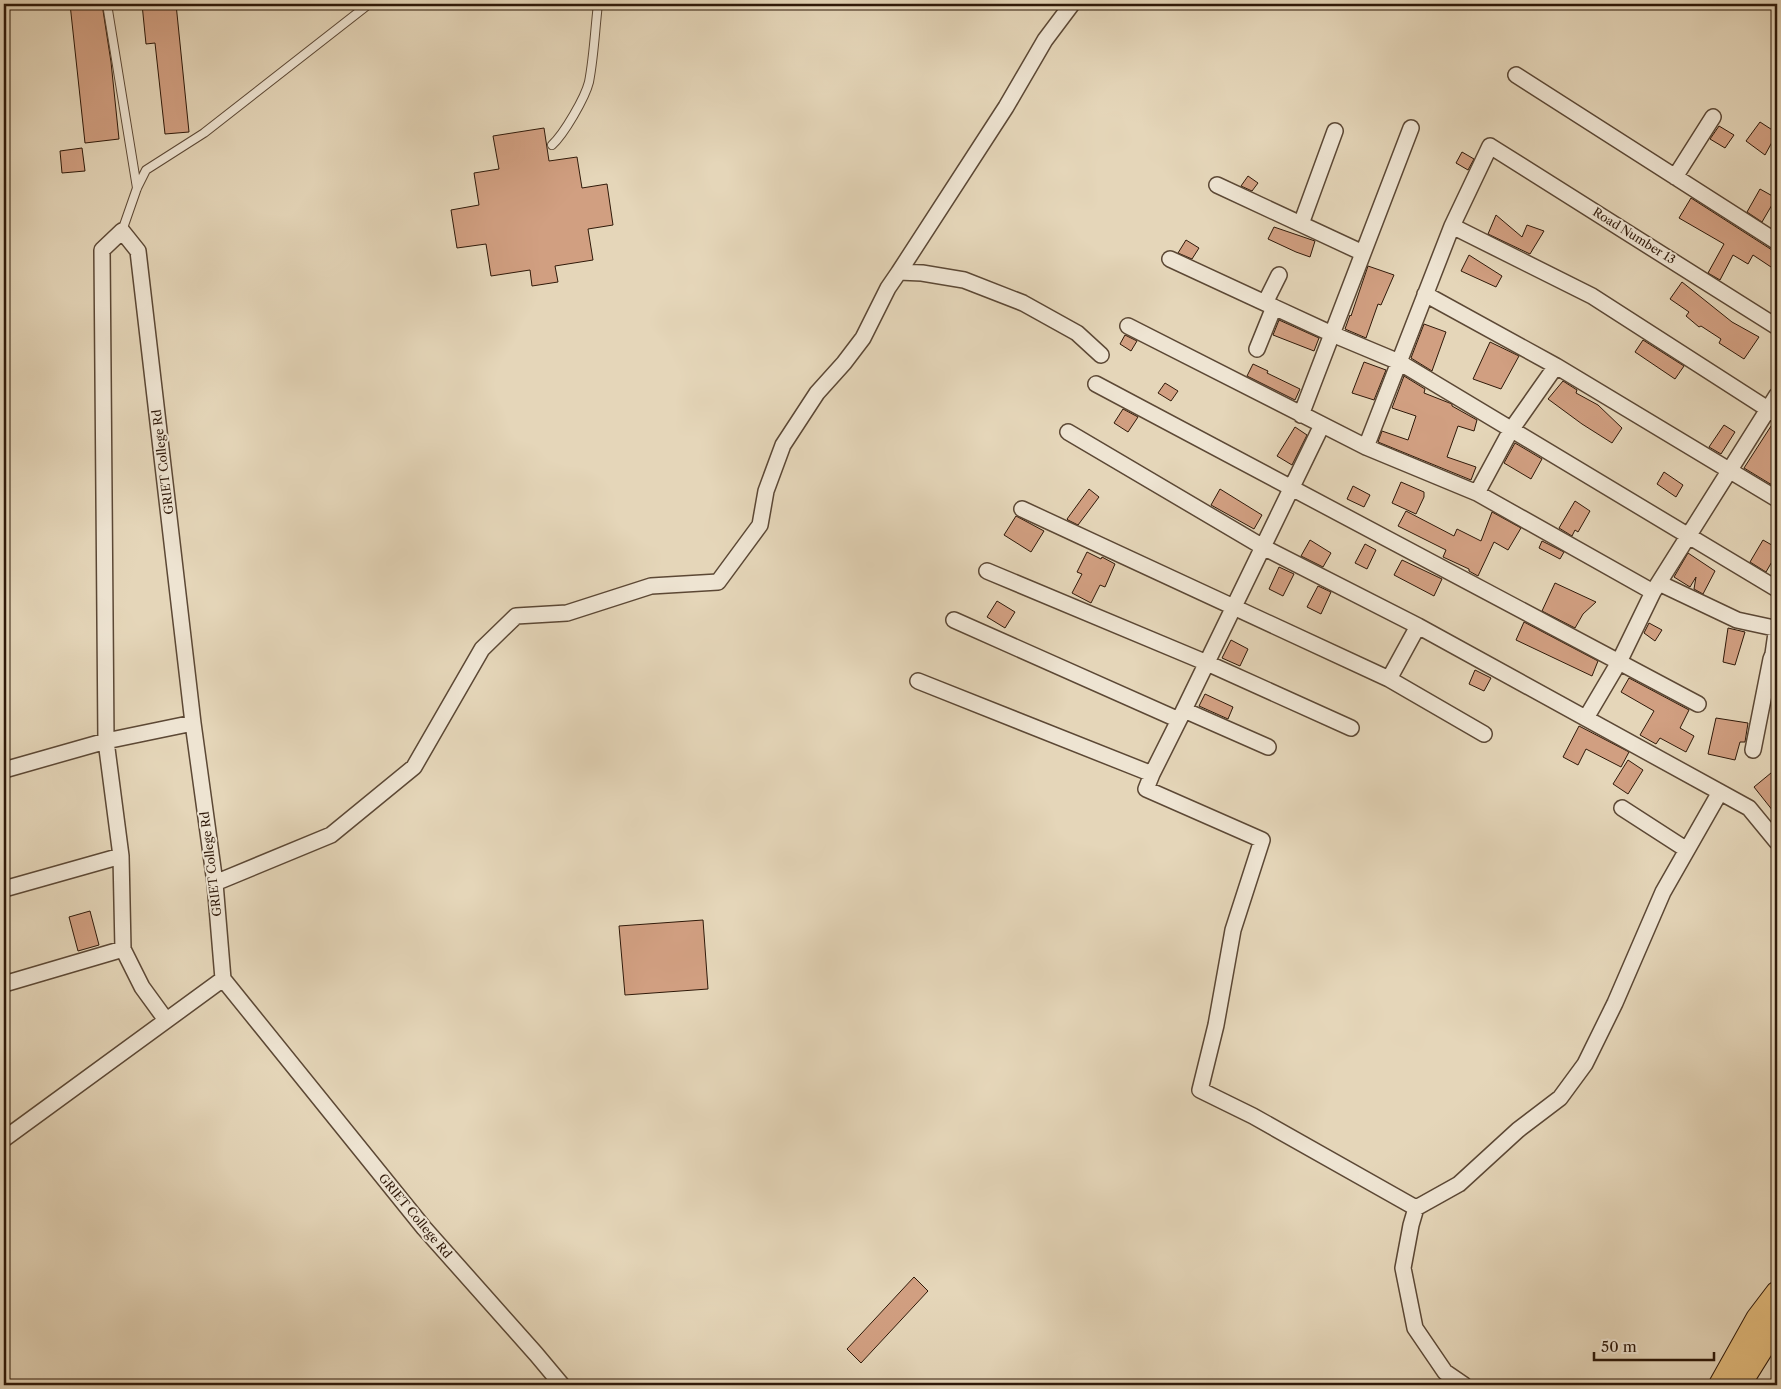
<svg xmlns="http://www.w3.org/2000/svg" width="1781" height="1389" font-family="'Libre Caslon Text',serif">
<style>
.building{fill:#d19f81;stroke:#2f1909}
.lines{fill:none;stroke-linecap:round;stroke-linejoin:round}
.service-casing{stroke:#5c4835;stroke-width:10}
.minor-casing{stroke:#5c4835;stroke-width:18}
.primary-casing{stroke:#2f1909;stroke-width:26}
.service{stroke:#eee4d2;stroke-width:8}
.minor{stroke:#eee4d2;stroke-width:15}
.primary{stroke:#e2bb7c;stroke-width:24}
.labels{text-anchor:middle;stroke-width:4;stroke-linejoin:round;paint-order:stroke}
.street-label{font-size:12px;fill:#2f1909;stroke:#eee4d2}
</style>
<rect width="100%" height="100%" fill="#e5d6b9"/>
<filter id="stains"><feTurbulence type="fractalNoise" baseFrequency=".004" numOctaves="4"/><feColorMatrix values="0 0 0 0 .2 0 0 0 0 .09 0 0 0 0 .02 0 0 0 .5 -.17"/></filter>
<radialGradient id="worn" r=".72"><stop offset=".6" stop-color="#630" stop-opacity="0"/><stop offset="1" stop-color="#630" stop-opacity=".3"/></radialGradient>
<path class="building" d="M70 4H102L111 62 119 139 85 143Z
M142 4H176L189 132 165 134 155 43 146 44Z
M1760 122 1777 133 1765 155 1746 141Z
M1719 126 1734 135 1725 148 1710 139Z
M544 128 549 161 577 157 582 188 607 184 613 225 588 229 593 260 555 266 558 282 532 286 530 270 491 276 486 244 457 248 451 210 479 205 474 173 499 169 493 136Z
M82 148 85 171 62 173 60 151Z
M1462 152 1474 159 1468 170 1456 163Z
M1248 176 1258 183 1252 191 1241 186Z
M1760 189 1776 198 1762 222 1747 212Z
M1691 198 1772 250 1777 251V271L1753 255 1748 264 1733 255 1720 280 1708 273 1724 244 1679 218Z
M1496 215 1522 237 1527 225 1544 231 1530 254 1488 234Z
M1274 227 1315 241 1310 257 1296 252 1268 239Z
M1186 240 1199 248 1192 259 1178 253Z
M1469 255 1502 276 1496 287 1461 271Z
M1368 266 1394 275 1381 305 1378 304 1366 338 1345 329 1350 315 1351 316Z
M1682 282 1732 322 1759 337 1744 359 1719 343 1721 339 1701 326 1699 327 1686 316 1689 312 1670 299Z
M1279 320 1319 338 1314 351 1273 335Z
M1424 324 1446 332 1432 371 1411 358Z
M1125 335 1137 341 1131 351 1120 344Z
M1643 340 1684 366 1675 379 1635 352Z
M1490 342 1519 356 1501 389 1473 379Z
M1364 362 1386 370 1374 400 1352 393Z
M1253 364 1268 371 1267 373 1300 389 1295 400 1247 376Z
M1404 376 1425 389 1424 393 1452 404V406L1477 420 1474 431 1458 426 1447 457 1476 467 1471 480 1378 442 1382 431 1408 440 1416 416 1392 408Z
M1563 381 1577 390 1576 393 1598 405 1622 428 1612 443 1582 424 1548 399Z
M1165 383 1178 391 1171 401 1158 393Z
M1123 409 1138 417 1128 432 1114 423Z
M1773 423 1777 424V488L1744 468Z
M1724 425 1735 432 1721 454 1709 447Z
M1295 427 1307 435 1292 465 1277 456Z
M1515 443 1542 459 1531 479 1504 463Z
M1664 472 1683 485 1676 497 1657 484Z
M1401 482 1424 492V497L1416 514 1392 503Z
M1353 486 1370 495 1364 507 1347 499Z
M1089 489 1099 497 1078 525 1068 520 1067 519Z
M1220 489 1262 515 1254 529 1211 505Z
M1575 501 1590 511 1578 532 1575 530 1572 536 1559 528Z
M1406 511 1454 536 1457 529 1481 541 1492 512 1521 528 1508 550 1494 542 1478 576 1469 571V569L1443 557 1446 550 1398 526Z
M1016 516 1044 531 1031 552 1004 535Z
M1310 540 1331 553 1323 567 1301 556Z
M1763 540 1777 548V553L1766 572 1750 562Z
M1542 541 1564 552 1560 559 1539 548Z
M1365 544 1376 550 1367 569 1355 563Z
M1087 552 1101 559 1102 557 1115 564 1105 587 1100 585 1091 603 1072 593 1082 574 1077 572Z
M1688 553 1715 571 1703 594 1694 589 1696 577 1690 587 1674 577Z
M1402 560 1442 579 1434 596 1394 575Z
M1279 567 1294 574 1283 596 1269 589Z
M1555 583 1596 602 1583 614 1575 628 1542 611Z
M1318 586 1331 592 1321 614 1307 607Z
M997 601 1015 612 1005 628 987 617Z
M1524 622 1598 661 1592 676 1516 640Z
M1649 623 1662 630 1655 641 1644 633Z
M1728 628 1745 632 1735 665 1723 662Z
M1231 640 1248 649 1240 666 1222 658Z
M1475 670 1491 678 1484 691 1469 684Z
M1629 678 1689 710 1680 728 1694 736 1686 752 1660 738 1656 744 1640 735 1654 711 1621 692Z
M1205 694 1233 707 1228 719 1199 706Z
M1716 718 1748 723 1745 742H1740L1735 760 1708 754Z
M1579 726 1629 752 1621 767 1586 749 1578 765 1563 757Z
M1628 760 1643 770 1628 794 1613 784Z
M1777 768V816L1754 787Z
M90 911 99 945 78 951 69 917Z
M703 920 708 989 625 995 619 926Z
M914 1277 928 1291 861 1363 847 1349Z"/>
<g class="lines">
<g class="service-casing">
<path id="service" d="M107 4 137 188
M552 145C564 134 585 98 589 82 594 56 595 29 598 4
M122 231 137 188 146 170 204 133 369 4"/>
</g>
<g class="minor-casing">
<path id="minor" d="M1516 75 1777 242
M1675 177 1713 117
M1217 185 1363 253
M1301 224 1335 131
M1452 226 1592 296 1777 415
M1170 259 1332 334 1399 362 1777 589
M899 272 1006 107 1045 40 1072 4
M1425 294 1556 366
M1265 303 1279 275
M1128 326 1366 447 1477 493 1653 592
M1257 349 1274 307
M1096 384 1698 704
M1301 415 1411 128
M1068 432 1263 547 1418 626 1749 808 1777 842
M1366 447 1452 226 1490 146 1777 327
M1477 493 1511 430 1556 366 1777 499
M1022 509 1389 679 1484 734
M987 571 1207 663 1351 728
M1659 583 1737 620 1774 628 1776 633 1773 654
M954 620 1179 720 1322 425
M1389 679 1418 626
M918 681 1152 774 1179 720
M1184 710 1268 747
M1586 718 1619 662 1653 592 1777 395
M1753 750 1771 659 1773 654 1777 655
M4 770 106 741 193 723
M1152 774 1146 789 1262 840 1233 930 1216 1025 1200 1090 1253 1116 1416 1208 1411 1225 1403 1268 1415 1328 1445 1372 1464 1385
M1622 808 1687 850
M215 883 331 835 414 767 482 649 516 616 567 613 651 586 718 582 760 525 766 491 783 445 817 393 844 363 863 338 888 288 899 272 922 273 964 280 1023 303 1077 333 1101 355
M4 889 121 856
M4 984 123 949
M166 1020 142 987 123 949 121 856 106 741 102 250 122 231 138 251 193 723 215 883 223 979 424 1228 536 1354 562 1385
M4 1139 223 979
M1416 1208 1459 1184 1518 1130 1560 1098 1585 1064 1615 1003 1663 892 1720 792"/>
</g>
<g class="primary-casing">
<path id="primary" d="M1742 1379 1777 1323
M1721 1385 1758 1319 1777 1294"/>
</g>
<use href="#service" class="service"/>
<use href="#minor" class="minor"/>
<use href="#primary" class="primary"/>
</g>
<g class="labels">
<g class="street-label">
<text transform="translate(1634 236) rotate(32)" y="4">Road Number 13</text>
<text transform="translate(163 462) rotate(-97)" y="4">GRIET College Rd</text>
<text transform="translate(211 864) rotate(-97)" y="4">GRIET College Rd</text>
<text transform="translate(415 1216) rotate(50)" y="4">GRIET College Rd</text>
</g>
</g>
<rect width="1781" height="1389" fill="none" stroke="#e5d6b9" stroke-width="20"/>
<rect x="5" y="5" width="1771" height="1379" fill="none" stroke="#2f1909" stroke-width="2.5"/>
<rect x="10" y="10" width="1761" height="1369" fill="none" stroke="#2f1909"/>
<path d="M1594 1352v8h120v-8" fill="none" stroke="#2f1909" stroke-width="2.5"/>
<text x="1601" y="1352" font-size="15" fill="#2f1909" stroke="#eee4d2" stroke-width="4" paint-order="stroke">50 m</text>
<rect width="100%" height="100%" filter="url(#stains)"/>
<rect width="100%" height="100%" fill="url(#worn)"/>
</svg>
